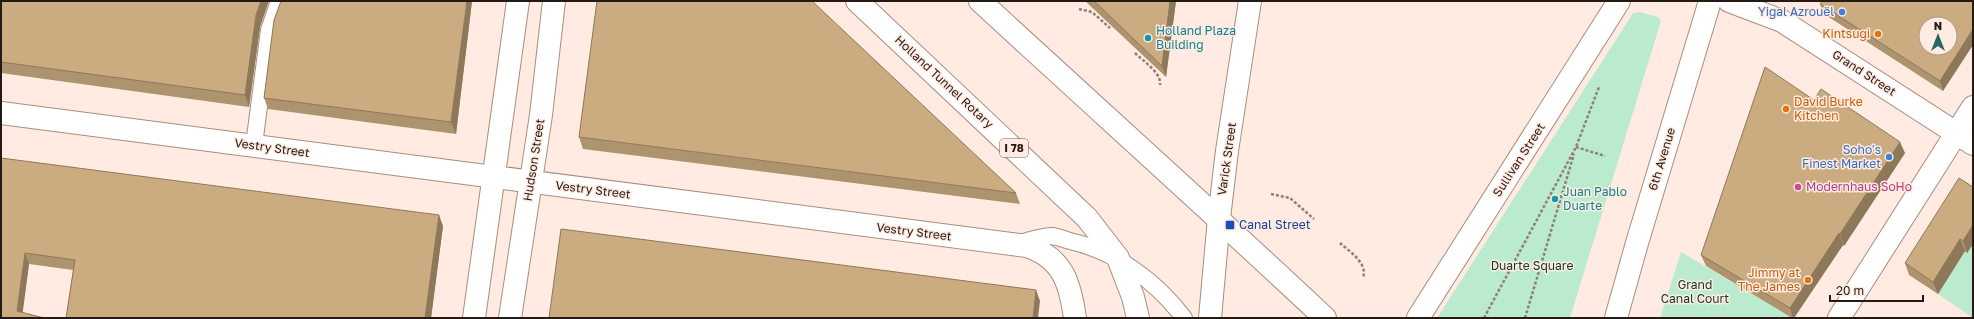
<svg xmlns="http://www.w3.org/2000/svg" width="1974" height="319" font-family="'Golos Text',sans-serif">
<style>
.green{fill:#bbebcf}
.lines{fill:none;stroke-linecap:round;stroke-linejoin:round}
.lane-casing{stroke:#a98c7d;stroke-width:18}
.street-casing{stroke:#a98c7d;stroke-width:24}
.secondary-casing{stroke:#a98c7d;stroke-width:24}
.primary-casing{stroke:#a98c7d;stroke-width:24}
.highway-casing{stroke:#a98c7d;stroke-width:24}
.path{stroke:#8f7f77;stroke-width:2.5;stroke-dasharray:3 2;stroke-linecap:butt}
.lane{stroke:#fff;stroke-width:16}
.street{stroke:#fff;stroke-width:22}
.secondary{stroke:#fff;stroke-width:22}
.primary{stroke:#fff;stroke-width:22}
.highway{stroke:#fff;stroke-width:22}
.wall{fill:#ae946e}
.shaded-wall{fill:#8d785a}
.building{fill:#caac80;stroke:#8d785a;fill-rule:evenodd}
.shop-dot{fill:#3f7fe0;stroke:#ffebe1;stroke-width:1.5}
.food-dot{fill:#e8710a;stroke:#ffebe1;stroke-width:1.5}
.culture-dot{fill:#0f9aa8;stroke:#ffebe1;stroke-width:1.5}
.hotel-dot{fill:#d1479c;stroke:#ffebe1;stroke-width:1.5}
.transit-dot{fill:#1a4fb4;stroke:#ffebe1;stroke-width:1.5}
.labels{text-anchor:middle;stroke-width:3;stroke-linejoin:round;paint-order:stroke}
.shield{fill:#ffebe1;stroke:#665852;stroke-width:1}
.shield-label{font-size:11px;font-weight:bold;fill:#251914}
.shop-label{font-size:12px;fill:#366cbe;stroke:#ffebe1;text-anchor:end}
.culture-label{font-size:12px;fill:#0d838f;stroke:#ffebe1;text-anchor:start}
.food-label{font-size:12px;fill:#c56008;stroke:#ffebe1;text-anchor:end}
.street-label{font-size:12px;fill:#251914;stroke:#ffebe1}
.hotel-label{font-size:12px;fill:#b23c85;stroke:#ffebe1;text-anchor:start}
.transit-label{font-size:12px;fill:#164399;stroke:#ffebe1;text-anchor:start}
.park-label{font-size:12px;fill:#0e3824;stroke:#ffebe1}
</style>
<rect width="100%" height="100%" fill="#ffebe1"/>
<path class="green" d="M1640 12 1658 17 1661 21 1570 318H1437L1628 21 1633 13Z
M1973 244V318L1938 294 1965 251Z
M1681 252 1792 318H1660Z"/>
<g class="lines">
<g class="lane-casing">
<path id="lane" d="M254 145 269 30 279 1
M1019 243C1029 241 1041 236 1052 236 1058 237 1064 239 1070 241 1115 251 1156 281 1184 318"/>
</g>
<g class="street-casing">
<path id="street" d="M1 113 1027 246C1063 258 1070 283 1075 318
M1418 318 1619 1
M1839 318 1973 107"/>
</g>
<g class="secondary-casing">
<path id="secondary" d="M1219 218 1227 151 1250 1"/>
</g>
<g class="primary-casing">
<path id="primary" d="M980 1C1095 107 1211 211 1325 318
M1729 1 1782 21 1973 144
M474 318 518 1
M510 318 541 115 554 1
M1210 318 1219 218"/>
</g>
<g class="highway-casing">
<path id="highway" d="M857 1 1087 218 1118 258 1133 297 1138 318
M1616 318 1637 243 1710 1"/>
</g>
<path class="path" d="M1079 9 1092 12 1110 28
M1135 53C1143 61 1162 73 1160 85
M1576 147 1605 156
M1271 194 1290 198 1314 219
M1340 243C1350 252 1368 263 1363 278
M1484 318 1576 147 1599 87
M1525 318 1574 154"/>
<use href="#lane" class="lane"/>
<use href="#street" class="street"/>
<use href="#secondary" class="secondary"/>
<use href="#primary" class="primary"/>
<use href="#highway" class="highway"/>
</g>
<path class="wall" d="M1 1 260 27 249 107 1 73Z
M472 1 456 134 268 109 264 98Z
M1085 1H1176L1166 77Z
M1973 1 1943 91 1824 14 1820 4Z
M1814 100 1905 153 1844 246 1843 245 1794 318H1792L1706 266 1701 255Z
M579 137 1016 193 1020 204 583 149Z
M1 158 443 226 431 318H66L73 270 29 264 22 313 1 318Z
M1973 187V244L1967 253 1965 251 1938 294 1909 275 1905 263Z"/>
<path class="shaded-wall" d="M261 1H269L260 27 249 107 245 95 256 15Z
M467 1H472L456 134 451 122Z
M1170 1H1176L1166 77 1162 66Z
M1973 29V45L1943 91 1940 81Z
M1900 142 1905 153 1844 246 1840 234Z
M439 215 443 226 431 318H425Z
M1973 225V244L1967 253 1963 241Z
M1839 233 1843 245 1794 318H1793L1790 308Z
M1960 239 1965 251 1938 294 1933 282Z
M25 253 29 264 22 318 17 311Z
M1036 290 1040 301 1038 318H1033Z"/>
<path class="building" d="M1 1H261L256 15 245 95 1 62Z
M281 1H467L451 122 264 98 274 20Z
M597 1H812L1016 193 579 137Z
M1094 1H1170L1162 66Z
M1822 1H1973V29L1940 81 1820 4ZM1926 24H1950V48H1926Z
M1765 67 1814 100 1821 89 1900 142 1840 234 1839 233 1790 308 1701 255Z
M1 158 439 215 425 318H66L75 260 25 253 17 311 44 318H1Z
M1959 178 1973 187V225L1963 241 1960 239 1933 282 1905 263Z
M561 229 1036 290 1033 318H549Z"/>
<g class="shop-dot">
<circle cx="1842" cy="12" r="4"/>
<circle cx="1889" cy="157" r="4"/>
</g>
<g class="food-dot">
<circle cx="1878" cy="34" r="4"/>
<circle cx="1786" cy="109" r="4"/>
<circle cx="1808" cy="280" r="4"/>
</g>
<g class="culture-dot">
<circle cx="1148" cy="38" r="4"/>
<circle cx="1555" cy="199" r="4"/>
</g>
<circle class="hotel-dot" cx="1798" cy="187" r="4"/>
<rect class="transit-dot" x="1225" y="220" width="10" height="10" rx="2"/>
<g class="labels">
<rect class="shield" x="1000" y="139" width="28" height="18" rx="3"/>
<g class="shield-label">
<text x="1014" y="152">I 78</text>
</g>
<g class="shop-label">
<text x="1834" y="16">Yigal Azrouël</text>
<text x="1881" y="154">Soho's<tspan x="1881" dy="14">Finest Market</tspan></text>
</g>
<g class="culture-label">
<text x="1156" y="35">Holland Plaza<tspan x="1156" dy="14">Building</tspan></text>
<text x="1563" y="196">Juan Pablo<tspan x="1563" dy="14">Duarte</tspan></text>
</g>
<g class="food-label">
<text x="1870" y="38">Kintsugi</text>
<text x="1794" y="106" text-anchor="start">David Burke<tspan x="1794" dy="14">Kitchen</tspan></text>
<text x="1800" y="277">Jimmy at<tspan x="1800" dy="14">The James</tspan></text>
</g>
<g class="street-label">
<text transform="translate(1864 73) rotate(33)" y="4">Grand Street</text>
<text transform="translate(944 82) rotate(43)" y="4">Holland Tunnel Rotary</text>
<text transform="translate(272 148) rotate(8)" y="4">Vestry Street</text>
<text transform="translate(1227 159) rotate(-82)" y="4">Varick Street</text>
<text transform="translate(1662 159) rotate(-73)" y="4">6th Avenue</text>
<text transform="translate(534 160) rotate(-81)" y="4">Hudson Street</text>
<text transform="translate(1519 160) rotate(-57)" y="4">Sullivan Street</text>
<text transform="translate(593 190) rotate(7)" y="4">Vestry Street</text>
<text transform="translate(914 232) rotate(7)" y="4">Vestry Street</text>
</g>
<g class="hotel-label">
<text x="1806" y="191">Modernhaus SoHo</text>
</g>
<g class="transit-label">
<text x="1239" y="229">Canal Street</text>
</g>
<g class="park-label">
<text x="1532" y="270">Duarte Square</text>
<text x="1695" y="289">Grand<tspan x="1695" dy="14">Canal Court</tspan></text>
</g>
</g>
<rect width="1974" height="319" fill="none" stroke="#251914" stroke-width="4"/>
<g transform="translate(1938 36)"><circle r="19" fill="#ffebe1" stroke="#a8978f"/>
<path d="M0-3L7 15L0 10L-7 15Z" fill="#206a63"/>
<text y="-6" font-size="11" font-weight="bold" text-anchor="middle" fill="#251914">N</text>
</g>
<path d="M1830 295v6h93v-6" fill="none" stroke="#251914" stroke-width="2"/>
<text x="1836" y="295" font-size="12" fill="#251914" stroke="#ffebe1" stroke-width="3" paint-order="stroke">20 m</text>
</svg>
